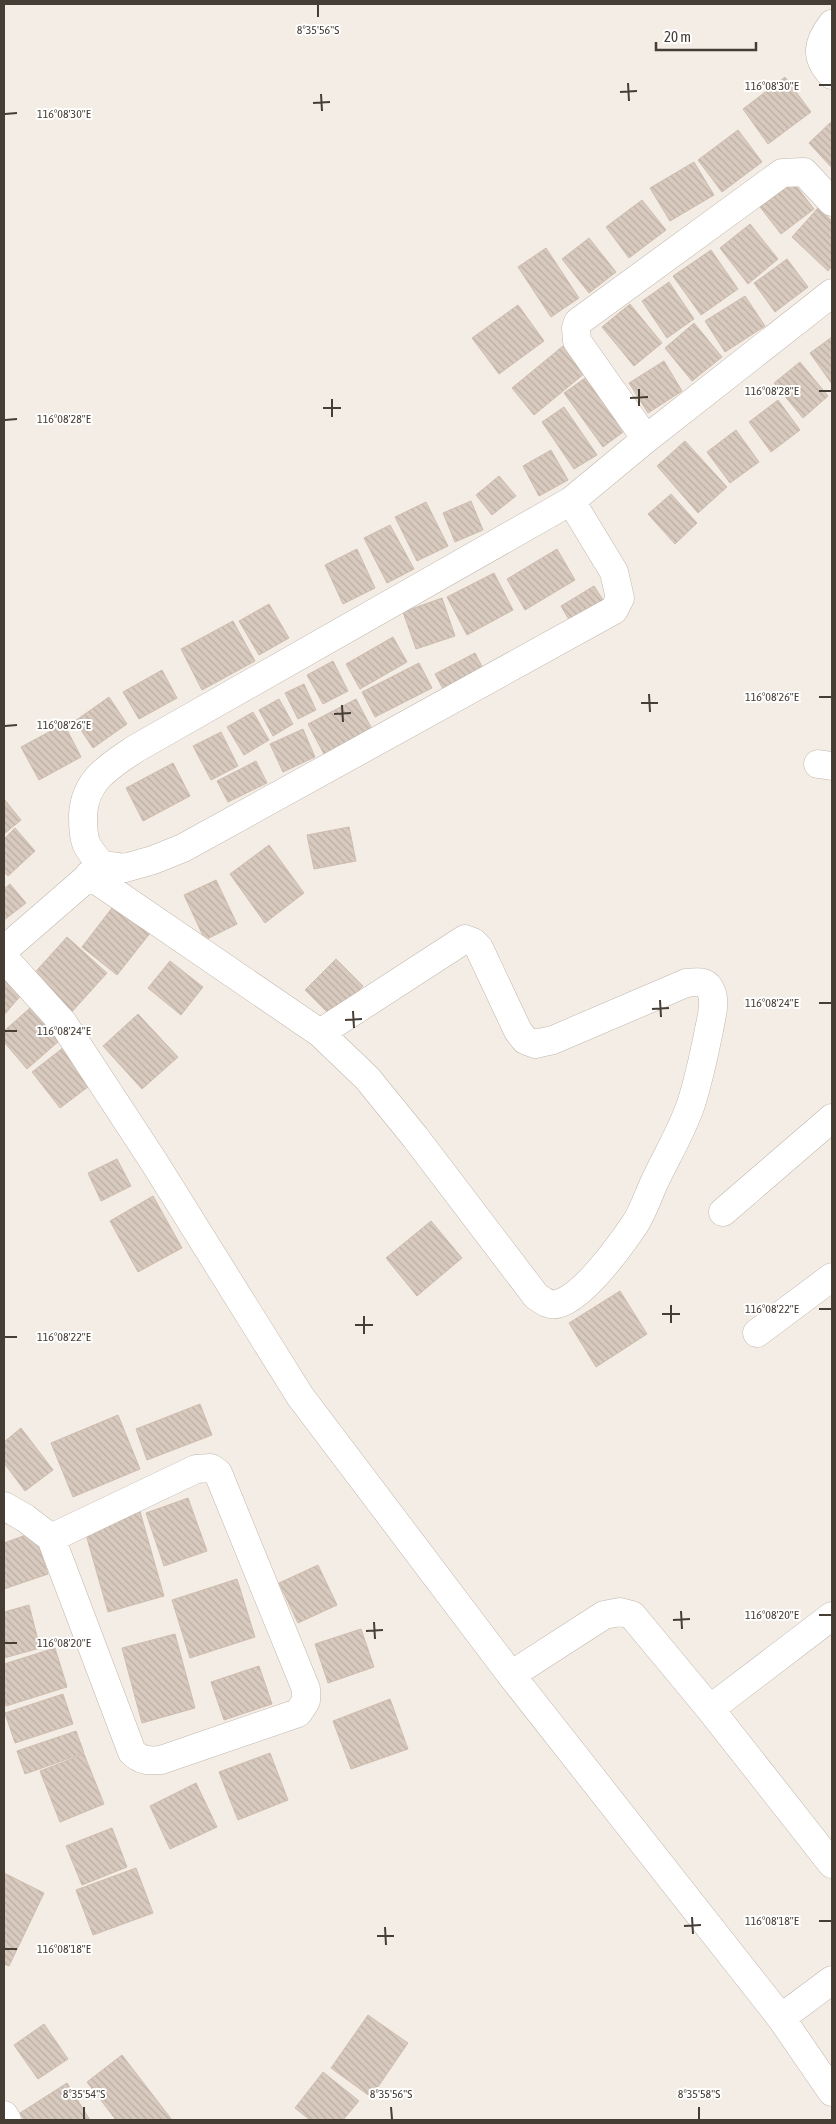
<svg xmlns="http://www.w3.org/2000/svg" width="836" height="2124" font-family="'Asap Condensed',sans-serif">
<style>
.building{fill:url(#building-back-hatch);stroke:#cfbdaf}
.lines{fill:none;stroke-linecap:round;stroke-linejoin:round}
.street-casing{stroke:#c1b6ac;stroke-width:29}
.street{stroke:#fff;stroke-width:28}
.ticks{fill:none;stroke:#463d35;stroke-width:2}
.ticks-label{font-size:12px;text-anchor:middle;fill:#463d35;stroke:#fff;stroke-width:4;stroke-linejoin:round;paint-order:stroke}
</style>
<defs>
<pattern id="building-back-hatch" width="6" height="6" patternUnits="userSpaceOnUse" patternTransform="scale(1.25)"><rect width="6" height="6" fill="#d8cabe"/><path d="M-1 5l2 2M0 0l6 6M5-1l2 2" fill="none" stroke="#bbaea4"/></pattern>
</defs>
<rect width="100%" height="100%" fill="#f3ede6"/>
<path class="building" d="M785 77 811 112 768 144 743 109Z
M832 121V168L809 143Z
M738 130 762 162 722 192 698 160Z
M694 162 714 195 670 221 650 188Z
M793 182 814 209 781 234 760 207Z
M642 200 666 230 629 258 606 227Z
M818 208 832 221V266L828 271 792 237Z
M750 224 778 259 748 284 720 248Z
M589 238 616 272 589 293 562 259Z
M546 248 579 298 551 317 518 267Z
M711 250 738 289 701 315 673 276Z
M787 259 808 287 775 312 754 283Z
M669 282 694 319 667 338 642 301Z
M745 296 765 326 725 352 705 321Z
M630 304 662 343 634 366 602 327Z
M518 305 544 341 499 374 472 338Z
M694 323 722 357 692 381 665 348Z
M832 337V384L810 353Z
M563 346 585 373 534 415 512 388Z
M664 361 682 391 648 413 629 383Z
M800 362 828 396 803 418 774 383Z
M588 376 627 429 603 447 564 393Z
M778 400 800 430 771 452 749 422Z
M564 407 597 455 574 469 542 422Z
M736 430 759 462 730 483 707 452Z
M685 441 727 487 698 513 657 466Z
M551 450 568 480 539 496 523 466Z
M499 476 516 496 492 515 476 495Z
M671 494 697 523 675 544 648 514Z
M471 501 483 530 455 542 443 513Z
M426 502 448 546 417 561 395 517Z
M390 525 414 569 387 583 364 538Z
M357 549 375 588 343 604 325 565Z
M557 549 575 580 525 610 507 579Z
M494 573 513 610 467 635 447 597Z
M594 586 609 609 575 630 561 606Z
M442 598 455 636 416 649 403 612Z
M269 604 289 638 259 655 239 621Z
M233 621 255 661 202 690 181 649Z
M393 637 407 662 360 689 346 664Z
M475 653 488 678 449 700 435 674Z
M333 661 348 691 323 704 307 675Z
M419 663 432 688 375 717 362 692Z
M162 670 177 698 139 719 123 692Z
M304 684 316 710 298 719 285 693Z
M109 697 127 724 93 748 75 721Z
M279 699 293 724 273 736 259 710Z
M356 699 373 731 325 756 308 724Z
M253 712 269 740 244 755 227 727Z
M64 724 81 757 39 780 21 747Z
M303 729 315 757 283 772 270 744Z
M221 732 238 766 211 780 193 746Z
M256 761 267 783 228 802 217 781Z
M173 763 190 796 143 821 126 788Z
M4 799 21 820 4 834Z
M349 827 356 861 314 869 307 835Z
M15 828 35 851 8 876 4 872V839Z
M269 845 304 893 265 923 230 874Z
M216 880 237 924 205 940 184 895Z
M10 884 26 903 4 920V889Z
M115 904 151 932 117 975 82 947Z
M67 937 107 973 69 1015 29 979Z
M336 959 363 986 332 1017 305 990Z
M170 961 203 987 181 1015 148 988Z
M4 979 22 994 4 1015Z
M30 1008 59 1041 27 1069 4 1042V1031Z
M138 1014 178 1057 142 1089 103 1046Z
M68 1044 96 1081 60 1108 32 1072Z
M117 1159 131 1186 101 1201 88 1173Z
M153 1196 182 1248 138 1272 110 1221Z
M431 1221 462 1258 417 1296 386 1258Z
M620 1291 647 1334 596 1367 569 1323Z
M200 1404 212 1435 147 1460 136 1429Z
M118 1415 140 1469 73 1497 51 1443Z
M21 1428 53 1470 25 1491 4 1463V1442Z
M188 1498 207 1551 164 1566 146 1513Z
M139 1508 164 1596 108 1612 83 1524Z
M34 1532 48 1574 4 1589V1543Z
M318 1565 337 1605 298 1623 279 1583Z
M237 1579 255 1637 190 1658 172 1600Z
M29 1605 40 1648 4 1658V1612Z
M361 1629 374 1667 328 1683 315 1644Z
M175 1634 195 1708 142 1723 122 1648Z
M55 1648 67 1687 6 1706 4 1698V1664Z
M259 1666 272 1704 224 1720 211 1682Z
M63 1694 73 1724 15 1743 5 1713Z
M390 1699 408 1749 351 1769 333 1721Z
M76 1731 84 1753 25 1774 17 1751Z
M270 1753 288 1800 238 1820 219 1772Z
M84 1754 104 1804 60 1822 40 1771Z
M196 1783 217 1827 170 1849 150 1806Z
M112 1828 127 1867 82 1885 66 1846Z
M136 1868 153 1913 93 1935 76 1890Z
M4 1873 44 1893 9 1966 4 1964Z
M368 2015 408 2043 371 2097 331 2068Z
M44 2024 68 2059 38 2079 14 2045Z
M122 2055 172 2120H116L87 2082Z
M323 2072 359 2101 343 2120H310L295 2108Z
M67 2083 90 2120H24L20 2113Z"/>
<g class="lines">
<g class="street-casing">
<path id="street" d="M832 24C818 42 814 57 832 75
M646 439 577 341 576 328 578 322 782 173 804 172 832 202
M818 764 832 766
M102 865C97 859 89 851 86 843 83 835 83 825 83 816 84 781 108 767 135 749L571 501 646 439 832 293
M89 875 320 1033 367 1078 415 1137 536 1296C542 1300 549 1306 557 1304 583 1298 620 1246 635 1224 643 1212 648 1196 654 1183 666 1157 682 1131 691 1104 699 1079 704 1055 709 1030 711 1018 717 1001 710 989 705 980 695 982 686 983L553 1040 535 1044 525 1040 518 1031 479 948 473 942 465 939 320 1033
M4 950 102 865 125 868 153 860 183 848 614 610 620 598 614 572 571 501
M4 958 63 1023 154 1162 300 1396 511 1675 604 1615 620 1612 632 1615 710 1709 832 1864
M723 1212 832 1118
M757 1333 832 1277
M4 1506 25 1518 51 1538 132 1752C141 1761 149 1761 161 1760L298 1713 306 1701V1689L218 1473 211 1468 196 1469 51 1538
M511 1675 781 2018 832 2092
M710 1709 832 1616
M781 2018 832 1980
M4 2115 7 2120"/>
</g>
<use href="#street" class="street"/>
</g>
<path class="ticks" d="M318 5V17M628 83 629 101M819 85H831M620 92 637 91M321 94 322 111M313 103 330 102M5 114 17 113M639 389V406M819 391H831M630 398 648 397M332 399V417M323 408H341M5 420 17 419M649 694 650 712M819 697H831M641 703H658M342 705 343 722M334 714 351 713M5 726 17 725M660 1000 661 1017M819 1003H831M652 1009 669 1008M353 1011 354 1028M345 1020 362 1019M5 1031H17M671 1305V1323M819 1309H831M662 1314H680M364 1316V1334M355 1325H373M5 1337H17M681 1611 682 1629M819 1615H831M673 1620 690 1619M374 1622 375 1639M366 1631 383 1630M5 1643H17M692 1917 693 1934M819 1921H831M684 1926 701 1925M385 1927 386 1945M377 1936H394M5 1949H17M84 2107V2119M391 2107 392 2119M699 2107V2119"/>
<g class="ticks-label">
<text x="318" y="34">8°35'56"S</text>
<text x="772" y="90">116°08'30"E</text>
<text x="64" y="118">116°08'30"E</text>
<text x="772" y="395">116°08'28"E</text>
<text x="64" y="423">116°08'28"E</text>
<text x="772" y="701">116°08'26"E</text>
<text x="64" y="729">116°08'26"E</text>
<text x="772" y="1007">116°08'24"E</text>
<text x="64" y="1035">116°08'24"E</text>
<text x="772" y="1313">116°08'22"E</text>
<text x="64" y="1341">116°08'22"E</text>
<text x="772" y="1619">116°08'20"E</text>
<text x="64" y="1647">116°08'20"E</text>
<text x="772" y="1925">116°08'18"E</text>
<text x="64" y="1953">116°08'18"E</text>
<text x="84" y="2098">8°35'54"S</text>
<text x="391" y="2098">8°35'56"S</text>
<text x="699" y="2098">8°35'58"S</text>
</g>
<rect width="836" height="2124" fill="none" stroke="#463d35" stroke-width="10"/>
<path d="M656 42v8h100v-8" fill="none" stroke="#463d35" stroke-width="2.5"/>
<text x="664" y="42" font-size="15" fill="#463d35" stroke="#ffffff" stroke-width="4" paint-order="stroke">20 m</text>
</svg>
